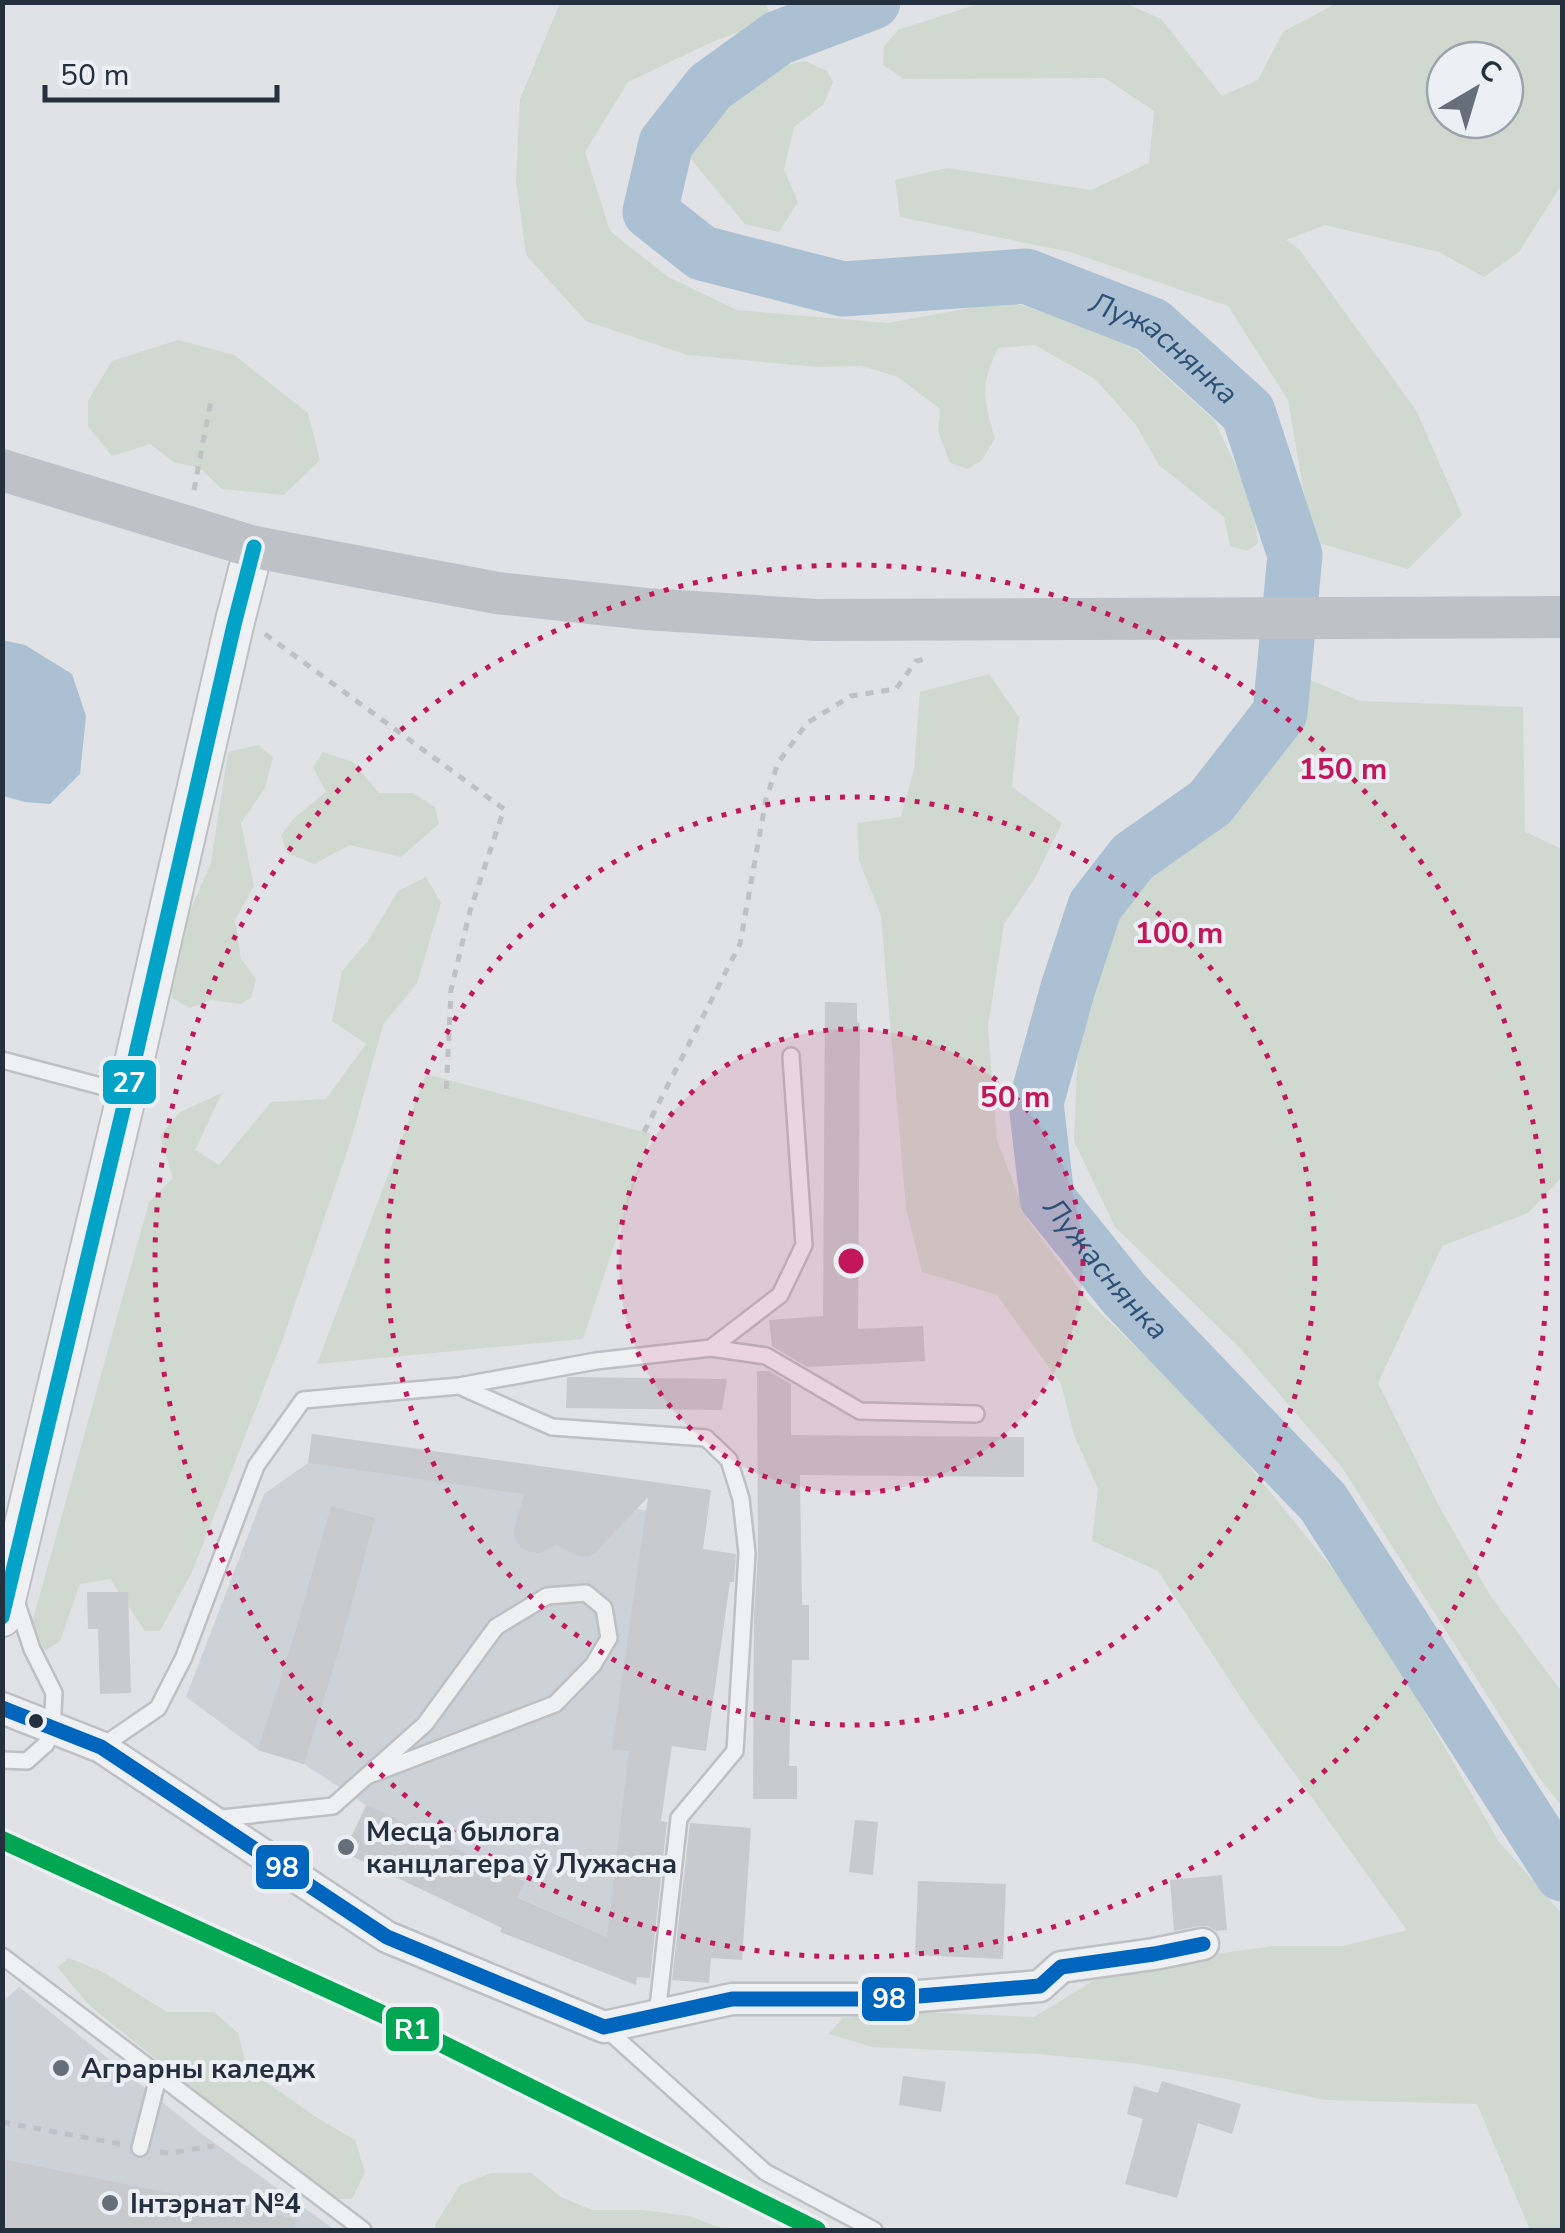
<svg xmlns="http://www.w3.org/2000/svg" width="1565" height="2233" font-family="'Nunito Sans',sans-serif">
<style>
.built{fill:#cdd2d9}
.green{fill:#d0d9cf;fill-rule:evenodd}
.water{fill:#acc0d3}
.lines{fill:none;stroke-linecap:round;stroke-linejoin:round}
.river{stroke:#acc0d3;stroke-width:55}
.building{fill:#c8cacd}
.service-casing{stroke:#bec0c3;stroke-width:20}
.minor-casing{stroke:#bec0c3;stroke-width:35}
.tertiary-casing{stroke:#bec0c3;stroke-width:42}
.path{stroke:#bfc1c5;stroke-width:5;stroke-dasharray:8 8;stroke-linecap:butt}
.service{stroke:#eff0f2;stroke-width:15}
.minor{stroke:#eff0f2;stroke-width:30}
.tertiary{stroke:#eff0f2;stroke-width:38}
.secondary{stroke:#bec1c5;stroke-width:42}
.bus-1-casing{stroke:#ecf0f5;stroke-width:22}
.bus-2-casing{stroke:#ecf0f5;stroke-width:22}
.bus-1{stroke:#02a3c7;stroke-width:15}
.bus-2{stroke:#0065bd;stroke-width:15}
.rail-1-casing{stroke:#ecf0f5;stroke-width:25}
.rail-1{stroke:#00a651;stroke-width:18}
.ring{fill:none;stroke:#c2185b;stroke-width:5;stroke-dasharray:5 10}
.bus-dot{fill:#25303f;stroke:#ecf0f5;stroke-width:4}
.poi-dot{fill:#666e79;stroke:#ecf0f5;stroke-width:4}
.labels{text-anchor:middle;stroke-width:8;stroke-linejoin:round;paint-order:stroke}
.poi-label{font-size:28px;font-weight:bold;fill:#25303f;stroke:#ecf0f5;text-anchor:start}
.water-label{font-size:30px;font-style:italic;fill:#2d5076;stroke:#ecf0f5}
.centre{fill:#c2185b;stroke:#ecf0f5;stroke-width:5}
.ring-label{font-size:30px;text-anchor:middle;font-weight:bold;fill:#c2185b;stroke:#ecf0f5;stroke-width:8;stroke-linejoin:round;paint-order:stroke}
.line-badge{stroke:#ecf0f5;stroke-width:4}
.badge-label{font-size:28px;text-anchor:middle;font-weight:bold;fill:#fff}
</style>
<rect width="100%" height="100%" fill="#e0e2e5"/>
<path class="built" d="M308 1463 707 1519 662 1813 607 1937 518 1897 506 1921 414 1886 344 1852 366 1805 304 1764 258 1750 186 1697 264 1494Z
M19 1987 202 2134 335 2230H3L2 2002Z"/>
<path class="green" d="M560 3 765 2 769 11 752 27 712 42 628 82 585 152 610 231 668 277 737 310 888 323 1008 301 1122 337 1214 420 1251 497 1258 543 1247 551 1230 546 1224 517 1159 465 1136 425 1095 379 1035 345 998 348C980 385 983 399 995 438L982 460 968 469 950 463 938 431 940 409 898 377 862 366 817 367 688 355 586 321 526 255 516 180 520 99Z
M981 3H1125L1161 19 1222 96 1258 80 1283 32 1337 3H1562V184L1519 252 1484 277 1439 252 1325 225 1286 240 1299 249 1416 410 1462 515 1408 569 1312 541 1288 400 1228 306 1070 252 900 217 895 180 947 168 1091 190 1149 163 1154 111 1105 78 904 79 883 65 884 46 898 30ZM1445 60H1505V120H1445Z
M805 61 827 71 833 82 823 105 794 127 784 170 798 202 779 232 745 224 689 157 697 130 725 100 758 72Z
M178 340 234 355 308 413 320 460 284 495 222 489 200 468 174 462 150 444 112 456 88 426V401L112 361Z
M989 674 1019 717 1012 787 1062 823 1035 878 1004 924 988 1027 997 1140 1027 1219 1089 1302 1210 1418 1366 1610 1499 1842 1562 1914V2230H1530L1477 2104 1325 2100 1227 2079 1132 2063 1038 2054 872 2047 829 2034 842 2018 895 2011 1034 2017 1093 1981 1156 1962 1273 1946H1343L1407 1930 1251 1713 1158 1571 1092 1541 1098 1489 1074 1435 1061 1384 997 1295 922 1272 906 1209 881 916 859 860 857 823 901 817 914 769 920 692Z
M1301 676 1360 701 1523 707 1525 832 1562 849V1177L1528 1213 1442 1246 1378 1383 1440 1508 1491 1597 1562 1692V1806L1541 1780 1341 1466 1240 1348 1115 1227 1074 1141 1082 943 1157 847 1240 780 1269 740Z
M258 745 273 757 265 788 241 823 254 886 235 920 241 959 256 979 251 998 241 1004 211 1000 190 1008 172 998 171 954 211 863 228 752Z
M323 752 353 762 379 793H413L435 807 439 824 401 857 350 845 314 864 287 853 281 835 295 817 326 792 313 767Z
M426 877 441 903 417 983 383 1025 351 1140 284 1336 193 1570 160 1631H145L110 1579 80 1584 60 1641 45 1651 32 1623 149 1202 173 1178 160 1136 180 1112 222 1093 195 1150 219 1165 271 1102 326 1099 366 1044 332 1021 342 971 368 941 398 891Z
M426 1074 651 1134 583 1339 317 1364Z
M69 1958 103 1972 167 2012H214L238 2033 247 2069 319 2119 355 2140 365 2172 352 2199H335L224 2114 90 2006 57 1967Z
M491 2173H531L561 2197 592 2210H643L689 2216 727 2230H435V2225L460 2185Z"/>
<path class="water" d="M2 640 25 645 72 674 86 716 80 774 50 804 25 802 3 796Z"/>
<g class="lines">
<path class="river" id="s1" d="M873 2 778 38 710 87 666 143 650 212 702 253 843 289 1026 276 1152 325 1248 412 1295 555 1280 713 1210 803 1133 857 1095 906 1068 988 1036 1103 1047 1198 1125 1295 1323 1502 1562 1874"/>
</g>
<path class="building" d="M825 1002 857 1003V1022L860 1023 858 1329 923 1326 925 1361 807 1367 772 1346 769 1320 823 1316Z
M757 1371H769L791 1384V1435L1024 1437V1477L800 1475 802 1605H809V1660H792L789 1766H797V1799H753L754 1616 758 1554Z
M567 1378 569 1377 727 1379 722 1410 566 1408Z
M312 1434 711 1490 703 1549 736 1554 734 1582H730L706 1751 671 1746 661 1821 667 1822 650 1978 637 1977 636 1985 500 1932 502 1928 344 1852 367 1805 525 1882 517 1897 607 1937 629 1751 612 1749 648 1497 595 1553 587 1557 577 1556 557 1545 539 1553 530 1552 521 1547 515 1539 514 1530 524 1494 308 1463Z
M331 1506 375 1518 342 1640 304 1764 258 1750 297 1626Z
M87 1592H128L131 1693 100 1694 98 1629H88Z
M855 1820 878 1822 873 1875 849 1872Z
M690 1823 751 1828 742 1960 711 1958 709 1983 672 1980Z
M1222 1875 1227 1930 1216 1931 1208 1926H1200L1174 1931 1170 1880Z
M918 1881 1006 1884 1003 1959 915 1955Z
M903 2076 946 2082 941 2112 899 2105Z
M1162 2081 1241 2104 1232 2134 1198 2123 1177 2198 1125 2184 1143 2119 1127 2114 1134 2086 1158 2093Z
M2 2159 296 2219 295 2230H2Z"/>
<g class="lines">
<g class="service-casing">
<path id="service" d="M2 1060 127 1093
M711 1348 766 1356 860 1411 976 1414
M459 1386 596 1361 711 1348 780 1295 804 1245 791 1056
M101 1747 158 1708 184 1657 256 1466 303 1400 459 1386 552 1427 706 1438 729 1460 741 1499 747 1553 735 1751 679 1818 657 2016
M2 1760 27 1761 46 1744 52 1729 54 1693 32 1649 15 1598
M213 1819 333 1806 425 1724 496 1627 547 1596 586 1593 604 1608 609 1638 593 1665 555 1704 367 1776
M2 1956 363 2230
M604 2027 765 2172 874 2230
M140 2148 159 2074"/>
</g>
<g class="minor-casing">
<path id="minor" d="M2 1708 101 1747 387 1937 604 2027 732 1999H883L1040 1986 1061 1967 1154 1954 1203 1944"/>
</g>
<g class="tertiary-casing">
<path id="tertiary" d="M2 1617 127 1093 234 625 254 547"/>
</g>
<path class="path" d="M194 490 211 400
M265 634 504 809 470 911 451 990 446 1097
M644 1132 740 944 766 799 778 763 807 723 851 696 896 689 916 661 930 658
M2 2122 120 2144
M160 2152 169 2153 214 2146"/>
<use href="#service" class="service"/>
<use href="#minor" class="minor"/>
<use href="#tertiary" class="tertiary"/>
<path class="secondary" d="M2 470 254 547 497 593 646 609 817 620 1562 617"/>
<g class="bus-1-casing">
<path id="bus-1" d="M2 1617 127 1093 234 625 254 547"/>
</g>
<g class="bus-2-casing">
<path id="bus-2" d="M2 1708 101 1747 387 1937 604 2027 732 1999H883L1040 1986 1061 1967 1154 1954 1203 1944"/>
</g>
<use href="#bus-1" class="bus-1"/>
<use href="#bus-2" class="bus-2"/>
<g class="rail-1-casing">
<path id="rail-1" d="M2 1840 382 2014 817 2230"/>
</g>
<use href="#rail-1" class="rail-1"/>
</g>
<circle cx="851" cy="1261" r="232" fill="#c2185b" fill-opacity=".12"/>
<g class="ring">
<circle cx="851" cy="1261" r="232"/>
<circle cx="851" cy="1261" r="464"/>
<circle cx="851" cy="1261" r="696"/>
</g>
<circle class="bus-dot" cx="36" cy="1721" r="9"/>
<g class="poi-dot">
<circle cx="346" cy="1847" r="10"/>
<circle cx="61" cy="2068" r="10"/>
<circle cx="110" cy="2203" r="10"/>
</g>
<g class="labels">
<g class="poi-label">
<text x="366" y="1841">Месца былога<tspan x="366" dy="32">канцлагера ў Лужасна</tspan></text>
<text x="81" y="2078">Аграрны каледж</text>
<text x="130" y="2213">Інтэрнат №4</text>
</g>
<g class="water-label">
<text dy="10" stroke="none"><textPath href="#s1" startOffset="880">Лужаснянка</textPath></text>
<text dy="10" stroke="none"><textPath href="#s1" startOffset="1960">Лужаснянка</textPath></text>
</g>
</g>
<circle cx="851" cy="1261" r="15" class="centre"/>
<g class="ring-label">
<text x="1343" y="779">150 m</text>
<text x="1179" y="943">100 m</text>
<text x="1015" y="1107">50 m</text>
</g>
<g class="line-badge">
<rect x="101" y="1058" width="57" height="48" rx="10" fill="#02a3c7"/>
<rect x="254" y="1843" width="57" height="48" rx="10" fill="#0065bd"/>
<rect x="860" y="1975" width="57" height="48" rx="10" fill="#0065bd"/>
<rect x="384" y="2005" width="57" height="48" rx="10" fill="#00a651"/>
</g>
<g class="badge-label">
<text x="129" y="1092">27</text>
<text x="282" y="1877">98</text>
<text x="889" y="2008">98</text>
<text x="412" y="2039">R1</text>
</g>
<rect width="1565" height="2233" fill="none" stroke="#25303f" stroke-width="10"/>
<g transform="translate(1475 90) rotate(38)"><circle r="48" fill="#ecf0f5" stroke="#9ca3ac" stroke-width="2.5"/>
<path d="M0-8L18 38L0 25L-18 38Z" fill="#666e79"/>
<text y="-15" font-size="28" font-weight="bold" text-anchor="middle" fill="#25303f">С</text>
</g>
<path d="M45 85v15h232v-15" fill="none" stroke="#25303f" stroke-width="5"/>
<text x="60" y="85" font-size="30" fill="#25303f" stroke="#ecf0f5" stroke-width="8" paint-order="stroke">50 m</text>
</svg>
